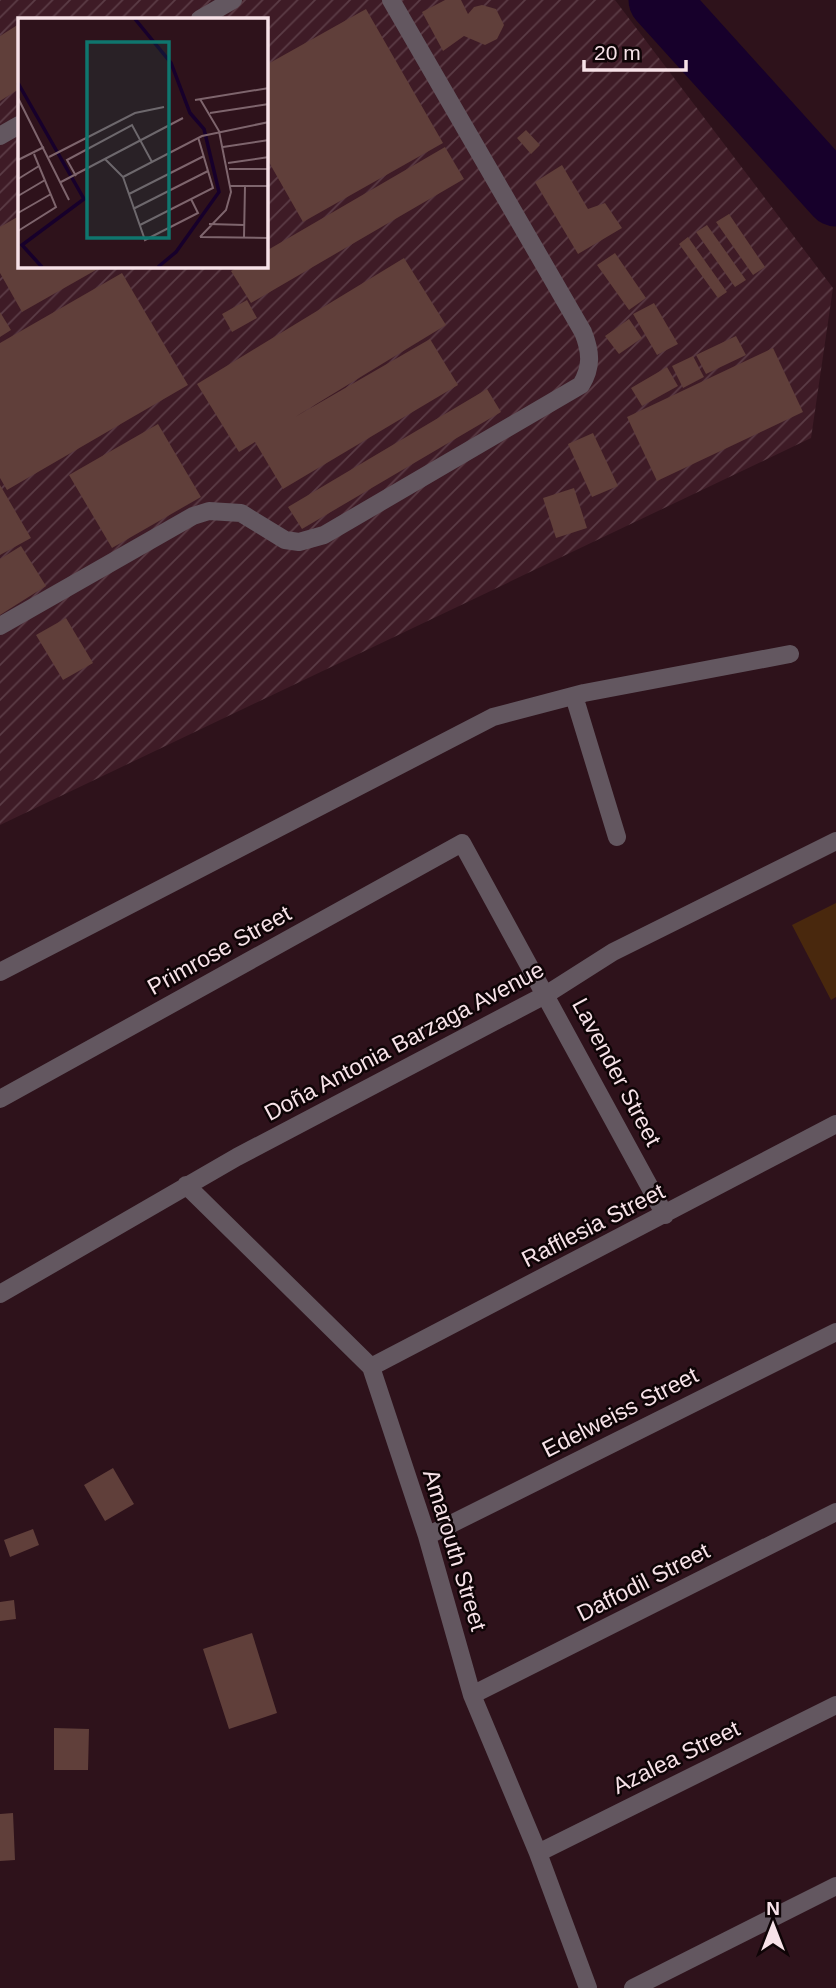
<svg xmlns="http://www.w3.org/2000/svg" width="836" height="1988" font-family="Helvetica,sans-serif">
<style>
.industrial{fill:url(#industrial-furrows);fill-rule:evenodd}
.park{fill:#49280d}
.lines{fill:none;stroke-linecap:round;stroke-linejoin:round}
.river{stroke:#17002b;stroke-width:61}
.building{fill:#603f3a}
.service{stroke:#635760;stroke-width:18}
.minor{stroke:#635760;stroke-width:18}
.labels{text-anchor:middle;stroke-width:5;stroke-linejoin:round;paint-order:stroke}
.street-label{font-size:23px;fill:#f7e2e8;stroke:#0e0406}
.inset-river{fill:none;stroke:#17002b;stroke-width:3.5}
.inset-road{fill:none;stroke:#7e656d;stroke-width:2}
.view{fill:#0f766e;fill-opacity:0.15;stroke:#0f766e;stroke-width:3.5}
.inset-edge{fill:none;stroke:#f7e2e8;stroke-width:3.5}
</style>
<defs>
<pattern id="industrial-furrows" width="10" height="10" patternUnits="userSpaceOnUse" patternTransform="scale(1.75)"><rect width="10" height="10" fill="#3e1b26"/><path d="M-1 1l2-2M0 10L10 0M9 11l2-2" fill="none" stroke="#5b3c46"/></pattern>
</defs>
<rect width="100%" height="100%" fill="#2e121b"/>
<path class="industrial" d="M0 0H615L833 288 811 438 0 825ZM19 19H266V266H19Z"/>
<path class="park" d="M836 903V997L831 1000 792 925Z"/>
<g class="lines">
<path class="river" d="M659 0 836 196"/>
</g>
<path class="building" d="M445 0H461L468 14 474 7 482 5 496 9 504 25 497 39 485 45 464 36 443 51 422 12Z
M366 9 443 143 303 222 266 157V65Z
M19 24V89L0 101V36Z
M526 130 540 145 531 154 517 138Z
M445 147 464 179 251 303 231 271 240 266H266V251Z
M562 165 588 209 605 203 622 228 578 254 535 182Z
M729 214 765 267 753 275 716 222Z
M19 216V266H103L22 312 0 273V227Z
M707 225 746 280 735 287 696 232Z
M688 237 727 292 718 298 679 244Z
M615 253 646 298 629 310 597 265Z
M404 258 446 325 295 417 430 339 458 385 283 489 255 442 239 452 197 384Z
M122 273 188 385 7 490 0 478V343Z
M247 300 257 318 232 332 222 314Z
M654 303 678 344 657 355 633 314Z
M0 312 11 330 0 337Z
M629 319 642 338 619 354 605 336Z
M736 336 746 355 706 374 696 355Z
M773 348 803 412 657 481 627 417Z
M693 356 704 377 683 388 672 366Z
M667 367 678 386 642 406 631 388Z
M487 389 501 412 302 529 288 507Z
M158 424 201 497 112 548 69 475Z
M593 433 618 486 592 497 568 444Z
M0 485 31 538 0 555Z
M574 488 587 528 556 538 543 498Z
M21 546 46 586 0 615V559Z
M66 618 93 663 63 680 36 635Z
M113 1468 134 1504 105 1521 84 1485Z
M33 1529 39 1545 10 1557 4 1540Z
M14 1600 16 1619 0 1621V1602Z
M252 1633 277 1713 229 1729 203 1649Z
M54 1728 89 1729 88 1770H54Z
M13 1813 15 1860 0 1861V1814Z"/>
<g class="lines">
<path class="service" d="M200 19 233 0
M0 136 19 125
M0 626 193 516 209 511 241 513 285 540 299 542 324 535 581 385C592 367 591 352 583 332L391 0"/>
<path class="minor" d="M574 696 617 837
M0 972 493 717 584 693 790 654
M0 1099 462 843 665 1215
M186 1185 371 1367 427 1536 472 1695 538 1853 588 1988
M0 1294 237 1157 547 994 613 952 836 841
M371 1367 836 1124
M427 1536 836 1332
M472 1695 836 1512
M538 1853 836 1705
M633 1988 836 1886"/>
</g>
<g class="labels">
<g class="street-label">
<text transform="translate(219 950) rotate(-29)" y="8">Primrose Street</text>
<text transform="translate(404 1041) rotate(-28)" y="8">Doña Antonia Barzaga Avenue</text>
<text transform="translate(617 1072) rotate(62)" y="8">Lavender Street</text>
<text transform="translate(593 1225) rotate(-27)" y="8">Rafflesia Street</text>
<text transform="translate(620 1412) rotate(-27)" y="8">Edelweiss Street</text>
<text transform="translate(455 1550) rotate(73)" y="8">Amarouth Street</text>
<text transform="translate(643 1582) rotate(-27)" y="8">Daffodil Street</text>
<text transform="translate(676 1757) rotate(-26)" y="8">Azalea Street</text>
</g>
</g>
<g transform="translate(18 18)">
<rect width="250" height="250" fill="#2e121b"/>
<path class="inset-river" d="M117 1 153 45 172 95 186 111 201 174 158 234 140 249M0 65 66 181 4 227 24 249"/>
<path class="inset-road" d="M0 80 51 182M177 82 251 70M192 95 251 86M205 129 251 122M31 139 117 95 146 89M87 141 105 159 127 222 180 195 173 181M0 142 26 129M210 145 251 139M211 151H251M58 158 49 142 114 107 134 144M105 159 184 118 251 104M0 161 21 148M43 164 165 100M212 168H251M111 176 186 138M0 178 27 162M115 191 190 153M0 195 33 176M191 206 226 207M122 207 195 170 180 119M0 213 38 189 16 136M182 219 208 192 213 174 201 113 182 81M182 219 251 220M226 219 227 168"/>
<path class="view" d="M69 24H151V220H69Z"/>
<rect width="250" height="250" class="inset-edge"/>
</g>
<g transform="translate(773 1925)" stroke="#0e0406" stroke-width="5" paint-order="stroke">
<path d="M0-5L12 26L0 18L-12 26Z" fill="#f7e2e8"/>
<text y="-10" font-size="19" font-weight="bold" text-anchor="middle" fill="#f7e2e8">N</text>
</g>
<path d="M584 60v10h102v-10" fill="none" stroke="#f7e2e8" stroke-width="3.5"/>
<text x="594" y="60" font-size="21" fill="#f7e2e8" stroke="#0e0406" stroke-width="5" paint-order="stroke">20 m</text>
</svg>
